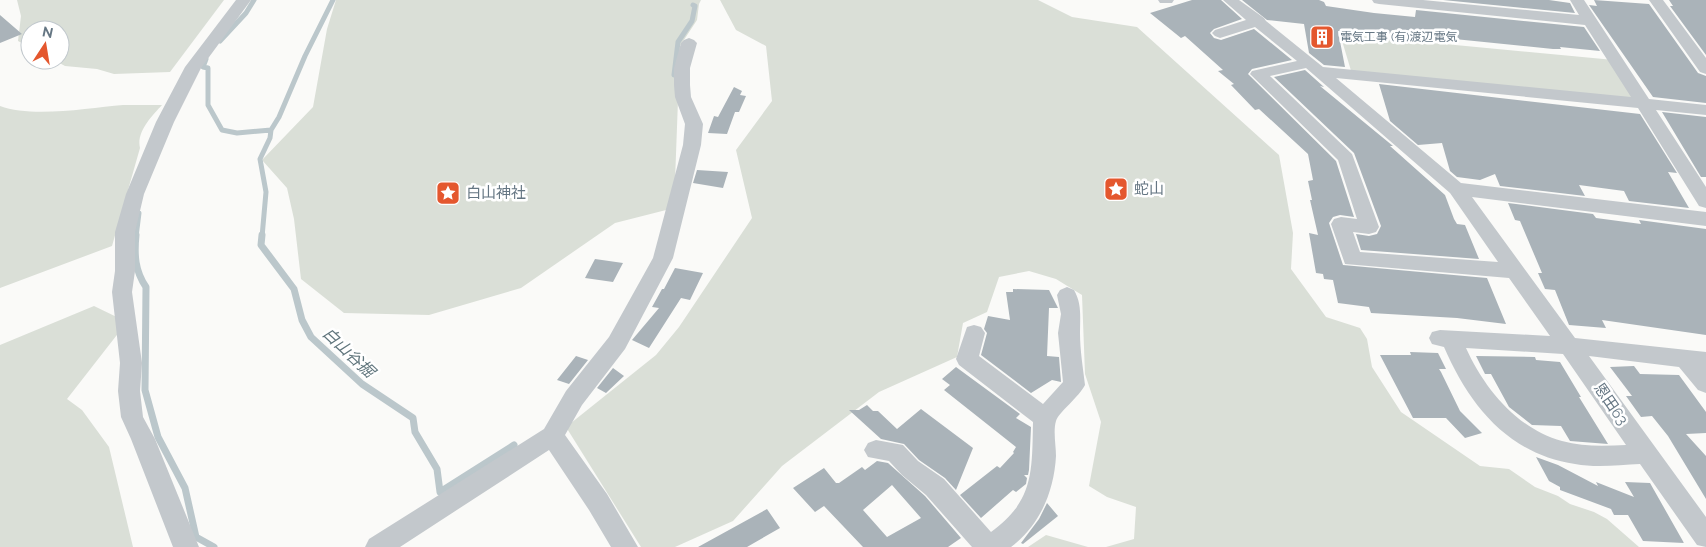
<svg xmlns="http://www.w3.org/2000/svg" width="1706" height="547" font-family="Raleway,'Noto Sans JP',sans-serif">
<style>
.green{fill:#dadfd7}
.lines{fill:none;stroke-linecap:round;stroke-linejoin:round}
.stream-far1{stroke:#bbc7cb;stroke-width:5}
.stream{stroke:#bbc7cb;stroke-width:7}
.building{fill:#aab3b9;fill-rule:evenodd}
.minor{fill:#c3c8cc;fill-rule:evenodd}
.labels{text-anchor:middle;stroke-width:5;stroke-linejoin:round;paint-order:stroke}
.far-poi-label{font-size:12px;fill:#657683;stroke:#fff;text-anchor:start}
.poi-label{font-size:15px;fill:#657683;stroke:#fff;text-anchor:start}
.street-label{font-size:15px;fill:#657683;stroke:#fff}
.water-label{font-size:16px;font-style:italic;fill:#60757c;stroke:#fff}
</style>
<rect width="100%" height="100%" fill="#fafaf8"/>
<path class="green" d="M17 0H224L170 72 114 74 97 69 65 66 54 60H60V30H30V47L18 41 21 16Z
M336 0H701L699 4 697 20 680 46 674 208 615 223 521 288 429 315 344 313 301 279 294 219 287 188 262 160 313 107 327 29Z
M720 0H1038L1072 17 1137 27 1279 155 1293 233 1291 269 1326 317 1360 328 1367 339 1372 367 1401 412 1480 466 1509 469 1535 487 1558 496 1570 504 1594 512 1607 519 1639 547H1106L1134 539 1136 507 1107 497 1089 486 1101 422 1085 374 1082 295 1056 279 1029 271 999 277 987 312 963 323 957 357 879 392 782 466 733 521 675 547H641L566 427 656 355 679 327 752 218 736 150 772 101 766 46 736 30Z
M1340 34 1614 60 1643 103 1352 74Z
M123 105H162C152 116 136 132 140 148L112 246 0 288V106C32 118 89 108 123 105Z
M94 306 127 322 67 399 82 410 109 447 133 547H0V345Z
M1046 535 1088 547H1028Z"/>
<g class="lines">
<path class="stream-far1" d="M220 41 246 13 254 0
M206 59 203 67 208 68V105L222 130 237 133 271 130 270 138 260 159 266 192 262 237
M674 75 678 42 692 21 695 6 693 5
M271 130 279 117 305 56 333 0
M136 237 139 213"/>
<path class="stream" d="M136 235C134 255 135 271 146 287L145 390 158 437 185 488 196 537 214 547
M262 235 261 245 294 289 302 320 311 337 362 384 413 418 415 432 437 469 440 492 514 445"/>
</g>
<path class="building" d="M1192 0H1221L1242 19 1214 29 1210 33 1214 38 1221 40 1254 29 1292 60 1252 69 1248 74 1336 161 1354 217 1340 215 1333 217 1329 223 1343 265 1487 278 1506 324 1457 318 1371 313 1369 307 1338 303 1333 280 1324 279 1323 274 1316 273 1309 233 1318 235 1310 200H1312L1308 181 1313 180 1308 154 1259 109 1255 110 1231 85 1234 84 1218 71 1223 70 1185 36 1181 38 1150 13Z
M1242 0H1319L1324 2 1326 6 1374 13 1415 17 1416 10 1584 27 1600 51 1560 47 1561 49H1553L1415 35V36L1366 31V33L1338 31 1345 67 1324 65 1309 53 1304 24 1267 20Z
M1443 0H1549L1570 3 1575 13Z
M1594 0 1649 4 1698 73 1706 76V103L1653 97 1589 5 1597 6Z
M1669 0H1706V55L1670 6H1673Z
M0 15 22 34 0 43Z
M1305 70 1324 87 1320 86 1393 146H1390L1445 195 1454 219 1457 224 1465 225 1479 259 1361 250 1356 234 1369 236 1377 234 1381 226 1354 153 1274 77Z
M1379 84 1640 114 1677 173 1668 172 1689 208 1629 201 1624 191 1579 185 1585 196 1500 186 1495 174 1480 180 1457 177 1450 171 1442 143 1418 145 1390 121Z
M734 87 742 91 740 95 746 96 739 112H735L727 134 708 133 714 116 718 117Z
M1662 112 1706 117V177H1701Z
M697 170 728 172 723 188 693 183Z
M1508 203 1593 214 1596 218 1641 224 1639 220 1706 229V335L1602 320 1606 328 1569 325 1555 290 1545 289 1538 273H1542L1520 221 1515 220Z
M595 259 623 263 613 282 585 278Z
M675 268 703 273 690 300 681 298 649 348 632 340 659 308 652 307 662 289H664Z
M1013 289 1049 290 1058 308H1049L1047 356 1059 357 1061 382 1052 380 1031 393 981 355 987 333 984 329 988 316 1010 320 1006 292H1013Z
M1410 352 1438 353 1446 369H1439L1441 372 1460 411 1482 433 1465 438 1446 418H1413L1380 355H1411Z
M576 356 588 360 569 384 557 380Z
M1476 356 1535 357 1536 360 1560 362 1581 397H1579L1608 444 1570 441 1561 426 1532 425 1509 407 1491 374H1485Z
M1634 366 1640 374 1679 375 1706 412V433L1686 434 1706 456V499L1668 436 1652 416 1641 417 1626 396H1632L1610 367Z
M956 367 1020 414 1016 418 1031 427 1029 470 1028 475H1024L1027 478 1026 484 1016 492 1013 490 981 518 960 495 997 466 1000 468 1014 453 1013 452 1016 447 944 390 950 385 942 379Z
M613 368 624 376 606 393 597 388Z
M867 405 873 411H878L897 429 921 409 973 448 956 490 945 478 919 460 904 444 881 439 849 410H859Z
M1536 457 1558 465 1598 486 1596 482 1634 497 1625 482 1650 483 1684 543 1643 541 1628 515H1614L1611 509 1560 490V487L1549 481Z
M877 461 888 463 925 496 961 538 948 547H863L824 506 815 512 793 488 824 468 836 483H839L862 467 865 470ZM892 485 921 518 887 537 863 510Z
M1047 503 1058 516 1023 544 1021 543 1039 519Z
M767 509 780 528 747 547H698Z"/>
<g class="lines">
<path class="minor" d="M236 0H251L201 68 174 122 144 194 135 232V271L132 292 142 363 140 391 143 417 155 439 199 547H173L131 439 121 417 118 391 120 363 112 292 115 271V232L126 194 156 122 185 67Z
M1158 0H1174L1172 3H1160Z
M1223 0H1239L1264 18 1266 21 1323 67 1631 97 1585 25 1379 4 1374 3 1372 0H1423L1579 15 1570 0H1584L1649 99 1706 105V115L1656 110 1706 187V208L1699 206 1638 108 1336 78 1461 183 1706 212V226L1472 197 1575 338 1706 352V393L1698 390 1679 367 1589 356 1706 517V547L1697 545 1640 464C1619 465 1596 468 1575 464 1508 454 1469 405 1444 347L1432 344 1429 338 1432 332 1440 330 1550 336 1509 278 1345 264 1331 224 1334 219 1341 217 1357 219 1338 160 1250 74 1252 71 1297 61 1255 27 1220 38 1215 36 1212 33 1215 30 1246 20ZM1306 68 1450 193 1498 262 1360 252 1353 232 1369 234 1376 232 1379 227 1352 154 1270 76ZM1466 348 1563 354 1626 445C1605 446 1583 447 1562 441 1517 429 1484 388 1466 348Z
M1649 0H1663L1706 58V74L1700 72Z
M689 38 694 40 697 43 690 68V85L691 97 703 124 701 145 673 258 625 349 582 405 565 435 607 494 638 547H611L589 510 549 450 400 547H365L369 539 544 429 566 391 609 337 653 258 683 145 685 124 675 97 674 85V68L681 43 684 40Z
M1067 287 1074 290C1082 304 1080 317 1080 333 1080 350 1083 368 1085 385 1079 397 1059 412 1056 421 1053 431 1056 446 1056 456 1054 492 1040 525 1011 547H972L926 495 902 475 889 461 868 457 864 450 868 443 876 440 903 445 918 461 944 479 991 532C1034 501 1032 471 1033 422L959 365 956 359 967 327 974 325 981 327 985 333 979 356 1043 404 1063 382 1058 333 1061 314 1057 295 1060 290Z"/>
</g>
<defs>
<g id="building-square" transform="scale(1.25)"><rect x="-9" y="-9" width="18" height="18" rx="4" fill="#e4572e" stroke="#fff"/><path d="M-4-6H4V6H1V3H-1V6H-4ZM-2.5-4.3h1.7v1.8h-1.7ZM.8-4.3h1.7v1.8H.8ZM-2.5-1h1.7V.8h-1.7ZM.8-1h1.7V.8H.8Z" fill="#fff"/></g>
<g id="sight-square" transform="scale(1.25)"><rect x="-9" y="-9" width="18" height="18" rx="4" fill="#e4572e" stroke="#fff"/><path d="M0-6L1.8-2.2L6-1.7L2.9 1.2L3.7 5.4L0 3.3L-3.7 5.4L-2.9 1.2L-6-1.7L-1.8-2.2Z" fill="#fff"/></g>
</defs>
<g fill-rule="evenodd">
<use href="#building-square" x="1322" y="37"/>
<use href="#sight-square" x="1116" y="189"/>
<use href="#sight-square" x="448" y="193"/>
</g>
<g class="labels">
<g class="far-poi-label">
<text x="1340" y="41">電気工事 (有)渡辺電気</text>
</g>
<g class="poi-label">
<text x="1134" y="194">蛇山</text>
<text x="466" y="198">白山神社</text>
</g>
<g class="street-label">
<text transform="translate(1611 404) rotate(55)" y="5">恩田63</text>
</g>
<g class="water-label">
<text transform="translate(349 352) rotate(43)" y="6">白山谷掘</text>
</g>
</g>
<g transform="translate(45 45) rotate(12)"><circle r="24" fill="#ffffff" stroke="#c1c8cd"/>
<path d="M0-4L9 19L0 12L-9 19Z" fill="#e4572e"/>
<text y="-8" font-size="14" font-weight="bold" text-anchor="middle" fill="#657683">N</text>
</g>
</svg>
